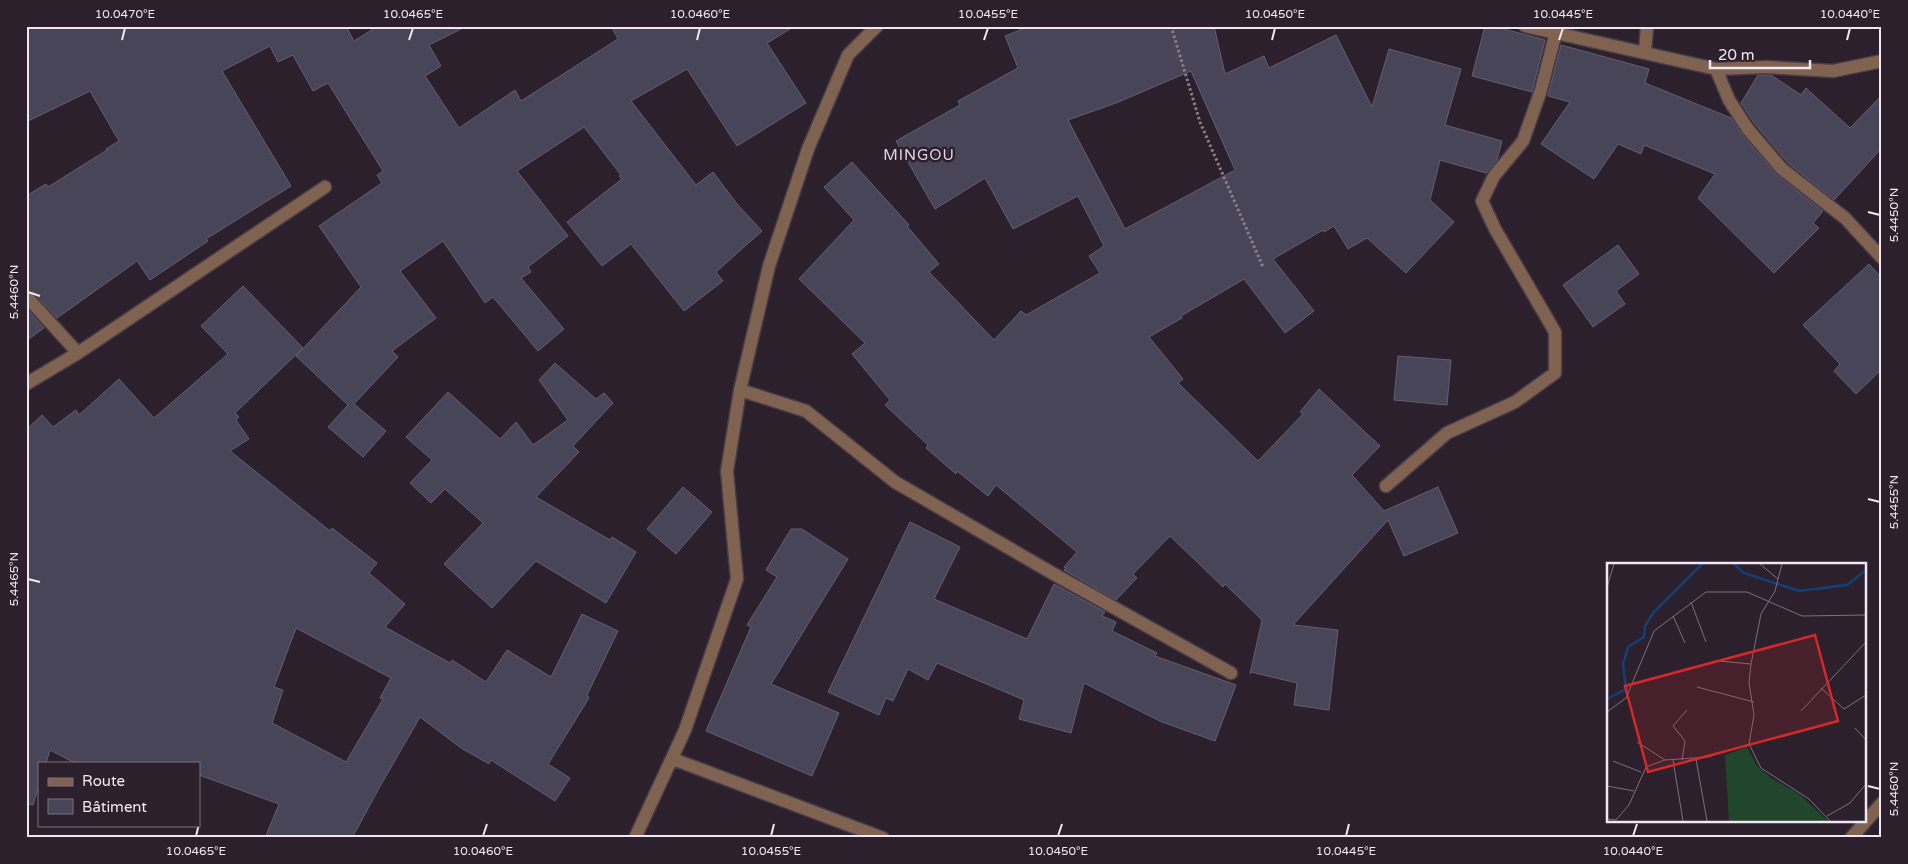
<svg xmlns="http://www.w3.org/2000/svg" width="1908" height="864" font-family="'Varela Round',sans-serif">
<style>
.building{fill:#474557;stroke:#625f73;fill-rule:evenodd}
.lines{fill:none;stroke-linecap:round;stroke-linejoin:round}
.minor-casing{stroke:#483c48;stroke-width:15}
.tertiary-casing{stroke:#483c48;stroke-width:15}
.path{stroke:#897e89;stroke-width:3;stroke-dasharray:2.5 2.5;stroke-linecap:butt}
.minor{stroke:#806250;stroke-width:12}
.tertiary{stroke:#806250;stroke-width:12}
.ticks{fill:none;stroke:#f0e7f0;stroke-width:2}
.labels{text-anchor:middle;stroke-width:5;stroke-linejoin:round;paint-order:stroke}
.neighbourhood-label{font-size:15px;letter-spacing:1px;fill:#e7d5e7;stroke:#2d202d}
.inset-river{fill:none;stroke:#124076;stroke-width:2.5}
.inset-road{fill:none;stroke:#7b707b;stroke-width:1}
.view{fill:#d62828;fill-opacity:0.15;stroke:#d62828;stroke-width:2.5}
.inset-edge{fill:none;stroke:#f0e7f0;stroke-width:2.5}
.neatline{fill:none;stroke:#f0e7f0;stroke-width:2}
.ticks-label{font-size:12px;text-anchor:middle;fill:#f0e7f0}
</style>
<rect width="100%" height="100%" fill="#2d202d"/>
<path class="building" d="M26 26H350L347 28 354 41 378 26H467L429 45 441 66 425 76 459 128 515 90 521 101 618 39 611 26H795L767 43 806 103 737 146 687 69 631 101 696 185 713 172 737 204 762 231 716 272 723 281 684 311 631 244 602 266 567 222 622 179 619 176 621 175 584 127 517 171 568 236 528 267 531 272 521 278 564 329 538 351 493 297 485 303 443 241 400 271 436 318 392 351 398 357 354 404 386 431 363 457 328 427 348 405 296 356 361 287 319 226 382 183 377 175 383 171 328 83 313 91 293 55 278 62 270 46 222 71 291 186 206 239 208 241 150 280 137 261 57 318 32 291 26 288V196L46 184 48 187 107 150 106 149 119 141 90 91 26 122Z
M1030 26H1214L1225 74 1264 56 1269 68 1336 35 1372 107 1389 49 1461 69 1445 125 1502 141 1497 160 1486 173 1440 160 1430 200 1454 222 1406 273 1367 238 1348 249 1334 226 1324 232 1323 230 1273 259 1314 311 1285 333 1244 279 1181 316 1182 318 1149 337 1183 379 1178 383 1258 461 1303 414 1300 412 1319 389 1380 446 1352 475 1384 511 1438 487 1458 533 1404 556 1388 520 1293 625 1338 630 1329 710 1294 705 1297 683 1251 672 1250 674 1262 620 1225 584 1223 587 1170 536 1133 574 1137 578 1116 600 1064 570 1066 568 1064 567 1077 552 996 485 988 496 957 471 956 474 926 448 928 445 885 405 890 400 852 354 865 343 799 279 854 220 824 187 852 162 909 225 907 226 939 264 929 272 994 340 1021 311 1026 315 1100 273 1089 256 1104 246 1078 196 1013 229 985 178 935 209 896 141 960 105 958 101 1018 68 1005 36ZM1191 71 1235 170 1125 229 1068 120 1116 103Z
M1485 26H1493L1545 40 1532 92 1472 76Z
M1561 45 1649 69 1645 83 1731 118 1741 133 1776 174 1823 211 1813 223 1819 228 1774 273 1698 198 1715 174 1644 145 1641 154 1618 144 1594 179 1541 144 1570 102 1548 96Z
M1758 75H1771L1801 95 1806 88 1850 128 1882 95V148L1834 200 1788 163 1754 123 1741 103Z
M1618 245 1639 274 1616 291 1625 304 1593 327 1563 285Z
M1869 264 1882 278V369L1856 394 1834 371 1840 364 1803 325Z
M243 286 303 348 235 413 239 417 236 420 249 439 230 451 330 531 332 528 377 563 369 573 405 604 385 627 450 663 452 660 486 682 507 650 551 677 582 614 618 631 587 695 589 698 548 764 570 778 555 801 491 760 489 764 461 748 420 717 378 790 352 838H265L279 804 199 775V763H75L50 750 46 763H39V785L33 805 26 804V430L42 415 53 427 76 410 79 415 119 379 154 418 228 354 201 326ZM296 628 391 678 380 698 383 699 346 762 272 723 283 690 274 687Z
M26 308 44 328 26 341Z
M1398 356 1451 360 1447 405 1394 400Z
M555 363 596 399 604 393 613 403 573 446 579 452 536 497 610 540 612 537 636 552 606 603 536 561 492 608 444 564 483 523 445 489 431 503 410 483 432 460 406 437 448 392 500 439 516 422 533 445 568 420 539 380Z
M683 487 712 512 676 554 647 529Z
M910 522 960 547 934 599 1027 639 1054 584 1105 612 1102 616 1116 622 1112 631 1157 653 1155 656 1236 685 1215 741 1162 722 1084 683 1071 733 1019 719 1024 700 937 663 928 680 908 669 893 701 886 698 879 715 828 692Z
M791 529H802L848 559 771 684 839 713 812 776 706 731 751 627 747 625 777 577 766 570Z"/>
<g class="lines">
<g class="minor-casing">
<path id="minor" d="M1525 26 1716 69 1767 67 1833 71 1882 61
M1645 52 1647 26
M1716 69 1729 100 1747 128 1782 169 1845 218 1882 258
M26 296 78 353
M26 384 78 353 325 187
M740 390 806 411 895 482 1052 573 1231 673
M1386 486 1447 433 1515 402 1555 373V332L1495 229 1482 201 1494 176 1523 141 1541 90 1556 32
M673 759 883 838
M635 838 685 730 737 579 727 471 740 390 769 266 808 149 848 55 877 26"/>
</g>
<g class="tertiary-casing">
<path id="tertiary" d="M1851 838 1882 803"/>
</g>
<path class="path" d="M1171 26 1200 122 1263 267"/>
<use href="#minor" class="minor"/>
<use href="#tertiary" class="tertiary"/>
</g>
<path class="ticks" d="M122 40 125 28M409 40 413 28M697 40 700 28M984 40 988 28M1272 40 1275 28M1559 40 1563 28M1847 40 1850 28M1868 212 1880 215M28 292 40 296M1868 499 1880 502M28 579 40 582M1868 786 1880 789M196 836 199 824M483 836 487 824M771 836 774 824M1058 836 1062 824M1346 836 1349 824M1633 836 1637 824"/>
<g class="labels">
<g class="neighbourhood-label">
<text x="919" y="160">MINGOU</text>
</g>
</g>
<g transform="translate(1607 563)">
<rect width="259" height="259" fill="#2d202d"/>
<path d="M140 184 150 203 164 215 192 231 221 258H122L118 192Z" fill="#20472b"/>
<path class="inset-river" d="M127 1 137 10 192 28 240 22 259 7M0 136 19 126 16 101 21 84 37 74 38 63 46 50 95 1"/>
<path class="inset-road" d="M171 16 175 1M0 24 7 1M84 39 99 79M66 53 78 80M112 98 144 101M90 124 147 139M214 125 237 146 259 132M194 148 259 79M0 149 19 135 47 68 99 29H140L195 53 259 52M248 165 259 177M30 179 58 197M142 181 154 205 202 236 223 258M89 196 100 258M66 197 76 258M75 197 78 178 66 163 80 147M6 198 34 209M0 223 27 228M220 253 243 240 259 221M0 256 9 257 22 242 39 204 58 197 101 194 142 181 147 152 142 120 144 101 154 51 168 28 171 16 153 1"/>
<path class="view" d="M208 72 231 158 41 209 18 123Z"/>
<rect width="259" height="259" class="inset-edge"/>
</g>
<rect width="1908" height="864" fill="none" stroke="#2d202d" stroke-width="55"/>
<rect x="38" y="762" width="162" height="65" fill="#2d202d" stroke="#7b707b"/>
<rect x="48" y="778" width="25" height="8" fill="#806250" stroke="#7b707b"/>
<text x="82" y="786" font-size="15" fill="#f0e7f0">Route</text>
<rect x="48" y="799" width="25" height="15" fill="#474557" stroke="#7b707b"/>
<text x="82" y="812" font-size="15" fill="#f0e7f0">Bâtiment</text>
<path d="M1710 60v8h100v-8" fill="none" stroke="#f0e7f0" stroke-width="2.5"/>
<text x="1718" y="60" font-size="15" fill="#f0e7f0" stroke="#2d202d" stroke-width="4" paint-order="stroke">20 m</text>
<rect x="28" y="28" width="1852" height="808" class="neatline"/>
<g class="ticks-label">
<text x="125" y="18">10.0470°E</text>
<text x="413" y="18">10.0465°E</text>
<text x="700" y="18">10.0460°E</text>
<text x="988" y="18">10.0455°E</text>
<text x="1275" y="18">10.0450°E</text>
<text x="1563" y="18">10.0445°E</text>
<text x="1850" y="18">10.0440°E</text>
<text transform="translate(1894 215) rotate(-90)" y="4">5.4450°N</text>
<text transform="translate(14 292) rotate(-90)" y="4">5.4460°N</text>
<text transform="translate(1894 502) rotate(-90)" y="4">5.4455°N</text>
<text transform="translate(14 579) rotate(-90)" y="4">5.4465°N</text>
<text transform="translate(1894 789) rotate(-90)" y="4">5.4460°N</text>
<text x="196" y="855">10.0465°E</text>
<text x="483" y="855">10.0460°E</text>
<text x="771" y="855">10.0455°E</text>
<text x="1058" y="855">10.0450°E</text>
<text x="1346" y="855">10.0445°E</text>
<text x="1633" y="855">10.0440°E</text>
</g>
</svg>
